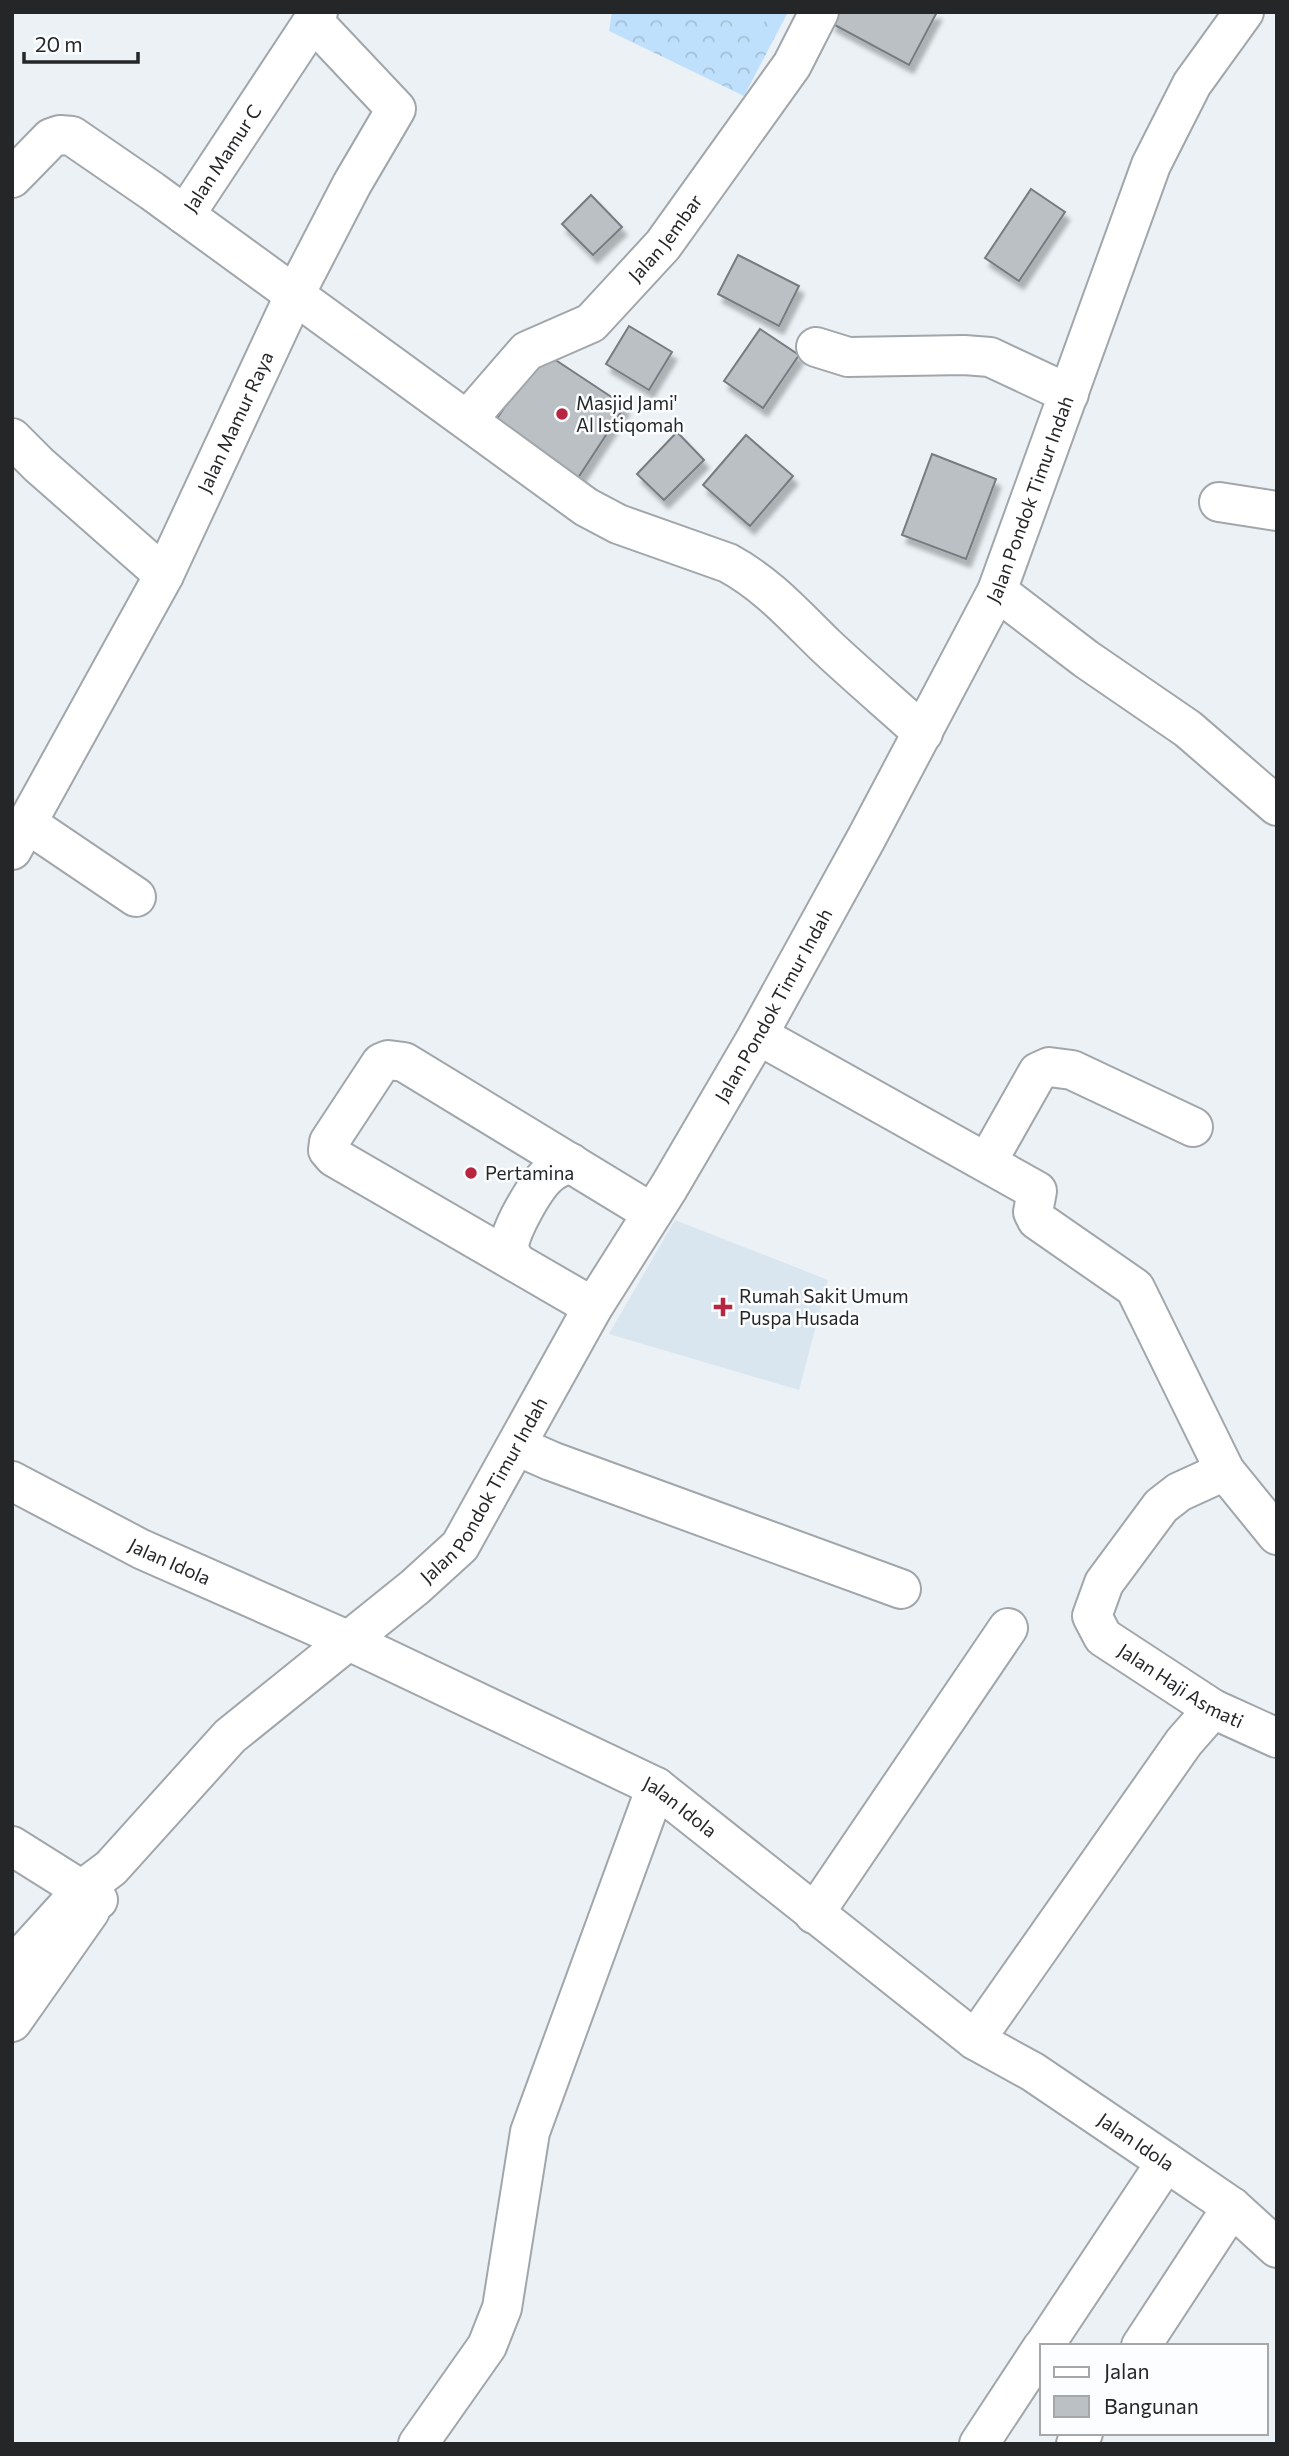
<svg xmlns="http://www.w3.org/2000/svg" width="1289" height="2456" font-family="Commissioner,sans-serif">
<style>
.built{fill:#d9e5ef}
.forest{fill:url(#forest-crowns)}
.pitch{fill:#bee0fc}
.building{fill:#bbc0c4;stroke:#767b80;stroke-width:2;filter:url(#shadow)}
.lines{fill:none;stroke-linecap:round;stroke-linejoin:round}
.minor-casing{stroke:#a1a6ab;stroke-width:42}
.major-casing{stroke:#a1a6ab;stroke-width:42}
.minor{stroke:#fff;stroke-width:38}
.major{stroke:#fff;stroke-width:38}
.poi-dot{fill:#b72540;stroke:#fcfdfe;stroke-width:2.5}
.labels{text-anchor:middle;stroke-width:5;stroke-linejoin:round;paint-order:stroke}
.street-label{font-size:19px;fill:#242627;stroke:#fcfdfe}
.poi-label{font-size:19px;fill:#242627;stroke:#fcfdfe;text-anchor:start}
</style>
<defs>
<pattern id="forest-crowns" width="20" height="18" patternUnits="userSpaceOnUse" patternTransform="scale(1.75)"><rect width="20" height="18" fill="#bee0fc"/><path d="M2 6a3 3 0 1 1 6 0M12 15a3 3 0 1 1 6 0" fill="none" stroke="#a3c0d8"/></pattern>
<filter id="shadow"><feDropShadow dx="4.5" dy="8" stdDeviation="2" flood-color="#0004"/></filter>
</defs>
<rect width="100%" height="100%" fill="#ebf1f5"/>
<path class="built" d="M675 1220 828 1280 799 1390 609 1334Z"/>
<path class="forest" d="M612 12H788L744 96 609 31Z"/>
<path class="pitch" d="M710 12H769L758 35Z"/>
<path class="building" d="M836 12H937L909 65 831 23Z
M1031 189 1065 212 1019 281 985 258Z
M591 195 622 227 593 255 562 224Z
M738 255 799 286 779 326 718 294Z
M629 326 672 352 649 390 606 364Z
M760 329 799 355 763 408 724 381Z
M542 351 625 406 574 484 490 429Z
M677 432 704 460 664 500 637 474Z
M746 435 793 476 750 526 703 485Z
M932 454 996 479 966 559 902 535Z"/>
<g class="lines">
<g class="minor-casing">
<g id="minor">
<path d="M12 178 51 138 60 135 72 136 152 191 586 507 618 524 728 563C767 584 795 616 826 646 858 676 891 704 923 733"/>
<path id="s1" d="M185 215 313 21"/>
<path d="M816 347 848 357 964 355 990 357 1069 394"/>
<path id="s2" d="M468 419 527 351 591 323 663 245 792 65 819 12"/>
<path d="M12 438 39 465 164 575"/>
<path d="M1219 502 1277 511"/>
<path d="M997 591 1086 659 1188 729 1277 806"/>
<path d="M28 824 136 897"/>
<path id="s3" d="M12 850 164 575 294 296 352 184 396 109 313 21 318 12"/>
<path d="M758 1035 1037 1191 1033 1212 1037 1220 1135 1288 1225 1471 1277 1535"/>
<path d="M987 1162 1038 1072 1049 1067 1072 1070 1193 1127"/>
<path d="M516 1262C513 1257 510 1253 509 1248 509 1231 535 1187 547 1176 554 1169 562 1166 571 1163"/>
<path d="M593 1307 334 1157 328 1150 329 1142 381 1063 388 1060 404 1062 652 1213"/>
<path d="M517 1446 551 1461 901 1589"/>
<path id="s4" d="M1225 1471 1179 1492 1161 1506 1104 1583 1092 1616 1103 1637 1213 1709 1277 1738"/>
<path id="s5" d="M12 1481 141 1549 347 1640 656 1787 975 2040 1033 2072 1166 2162 1232 2207 1277 2248"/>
<path d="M12 1846 98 1900"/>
<path d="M814 1914 1008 1628"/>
<path d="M975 2040 1184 1742 1213 1709"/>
<path d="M1044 2346 1166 2162"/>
<path d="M1141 2346 1232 2207"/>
<path d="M418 2444 487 2346 502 2308 530 2132 656 1787"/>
<path d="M979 2444 1042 2348"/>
<path d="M1076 2444 1083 2433"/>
</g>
</g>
<g class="major-casing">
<g id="major">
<path id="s6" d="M12 1967 83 1889 111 1868 230 1736 415 1587 460 1546 593 1307 669 1187 758 1035 867 837 997 591 1151 165 1192 84 1244 12"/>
<path d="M12 2022 90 1911"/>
</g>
</g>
<use href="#minor" class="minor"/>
<use href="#major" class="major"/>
</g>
<g class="poi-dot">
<circle cx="562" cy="414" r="7"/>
<circle cx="471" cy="1173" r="7"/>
<path d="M719.5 1296.5h7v7h7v7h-7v7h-7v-7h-7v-7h7z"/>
</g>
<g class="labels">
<g class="street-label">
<text dy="7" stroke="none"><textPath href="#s1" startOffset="68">Jalan Mamur C</textPath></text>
<text dy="7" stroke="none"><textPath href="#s2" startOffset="273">Jalan Jembar</textPath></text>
<text dy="7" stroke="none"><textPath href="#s3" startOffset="483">Jalan Mamur Raya</textPath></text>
<text dy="7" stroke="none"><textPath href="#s6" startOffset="1810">Jalan Pondok Timur Indah</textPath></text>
<text dy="7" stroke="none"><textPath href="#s6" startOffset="1242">Jalan Pondok Timur Indah</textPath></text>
<text dy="7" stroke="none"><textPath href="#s6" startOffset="676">Jalan Pondok Timur Indah</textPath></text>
<text dy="7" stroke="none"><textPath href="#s5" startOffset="177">Jalan Idola</textPath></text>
<text dy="7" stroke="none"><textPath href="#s4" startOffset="320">Jalan Haji Asmati</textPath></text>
<text dy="7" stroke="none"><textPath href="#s5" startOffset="744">Jalan Idola</textPath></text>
<text dy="7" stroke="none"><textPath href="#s5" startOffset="1311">Jalan Idola</textPath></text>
</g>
<g class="poi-label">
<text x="576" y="410">Masjid Jami'<tspan x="576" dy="22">Al Istiqomah</tspan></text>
<text x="485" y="1180">Pertamina</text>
<text x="739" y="1303">Rumah Sakit Umum<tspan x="739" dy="22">Puspa Husada</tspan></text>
</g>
</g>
<rect width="1289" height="2456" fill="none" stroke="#242627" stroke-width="28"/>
<rect x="1040" y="2344" width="228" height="91" fill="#fcfdfe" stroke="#a6a7a8" stroke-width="2"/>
<rect x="1054" y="2367" width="35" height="10" fill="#ffffff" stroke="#a6a7a8" stroke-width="2"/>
<text x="1104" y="2379" font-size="21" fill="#242627">Jalan</text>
<rect x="1054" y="2396" width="35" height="21" fill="#bbc0c4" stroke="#a6a7a8" stroke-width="2"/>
<text x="1104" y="2414" font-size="21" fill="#242627">Bangunan</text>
<path d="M24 52v10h114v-10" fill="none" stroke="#242627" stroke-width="3.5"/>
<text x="35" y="52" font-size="21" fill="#242627" stroke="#fcfdfe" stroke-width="5" paint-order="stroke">20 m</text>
</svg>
